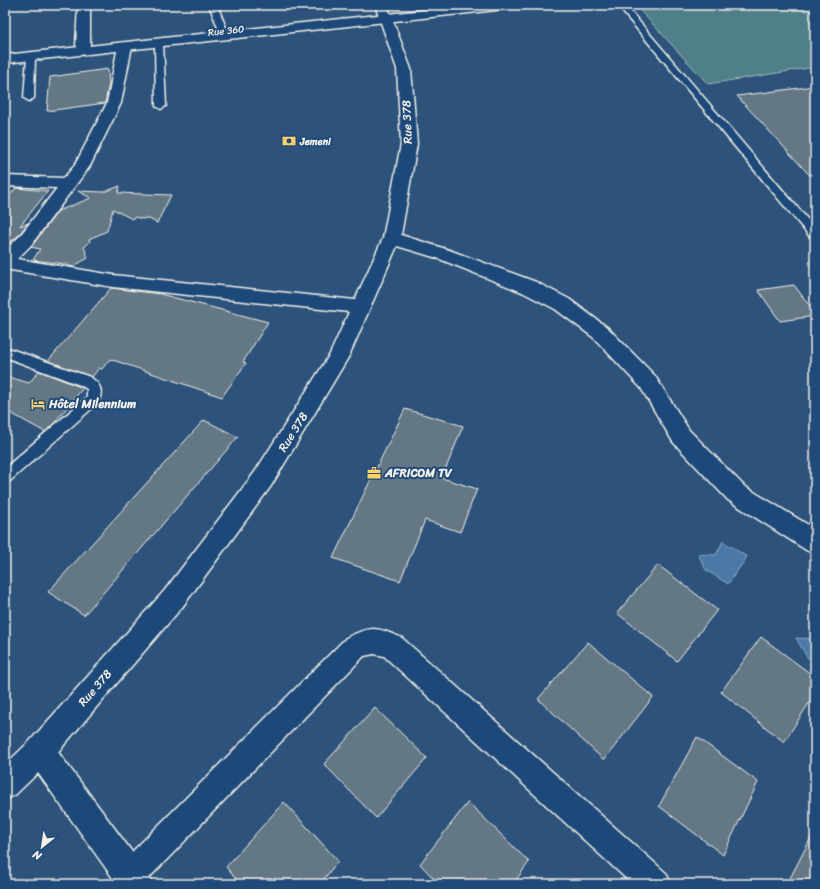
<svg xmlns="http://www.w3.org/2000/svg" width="820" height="889" font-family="Sriracha,sans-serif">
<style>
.green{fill:#50808a;stroke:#a2b8b9}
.water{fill:#4b79a7;stroke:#8fa9c1}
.building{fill:#647785;stroke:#f4f1e8}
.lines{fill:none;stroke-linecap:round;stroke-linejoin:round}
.lane-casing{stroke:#f4f1e8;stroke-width:3}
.street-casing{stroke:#f4f1e8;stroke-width:3}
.secondary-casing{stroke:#f4f1e8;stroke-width:3}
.lane{fill:#1f4a7a;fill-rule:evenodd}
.street{fill:#1f4a7a;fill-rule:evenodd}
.secondary{fill:#1f4a7a;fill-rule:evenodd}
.labels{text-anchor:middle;stroke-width:4;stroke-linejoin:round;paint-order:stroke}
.far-street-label{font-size:10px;fill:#f4f1e8;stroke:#1f4a7a}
.far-poi-label{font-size:10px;font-weight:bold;fill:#f4f1e8;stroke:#1f4a7a;text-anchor:start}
.street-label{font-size:12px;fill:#f4f1e8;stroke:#1f4a7a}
.poi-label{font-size:12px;font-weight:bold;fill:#f4f1e8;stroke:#1f4a7a;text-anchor:start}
</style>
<rect width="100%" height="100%" fill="#2d537c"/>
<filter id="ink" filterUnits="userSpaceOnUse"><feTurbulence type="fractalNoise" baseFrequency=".025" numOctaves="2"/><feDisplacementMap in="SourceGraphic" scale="8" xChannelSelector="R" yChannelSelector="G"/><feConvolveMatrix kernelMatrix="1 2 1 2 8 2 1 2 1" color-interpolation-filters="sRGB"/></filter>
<g filter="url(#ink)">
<path class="green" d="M635 5H815V67L708 84Z"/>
<path class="water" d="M723 541 747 557 728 584 706 570 698 554 716 555Z
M796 638 815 639V662L807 657Z"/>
<path class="building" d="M108 69 109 83 105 103 47 111 50 77Z
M815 86V181L737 96Z
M120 186 118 193 171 195 157 223 147 218 142 219 135 217 132 219 113 209 107 231 89 239 90 242 84 247 88 258 72 267 66 264 33 260 40 249 31 247 58 211 91 198 78 191 104 192Z
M16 188 48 191 20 226 28 223 18 236 5 246V201Z
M794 285 815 313V316L780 321 758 290Z
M111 288 160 294 268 322 243 362 246 363 222 397 110 359 102 369 99 368 92 377 48 361Z
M39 371 83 388 56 421 45 432 5 410V376L29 383Z
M405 409 463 426 442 478 477 489 460 532 425 520 400 581 333 558Z
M204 420 238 437 84 615 48 592Z
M658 565 717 610 677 661 617 613Z
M761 637 815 677V694L784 742 721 692Z
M588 642 653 697 604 760 538 699Z
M375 708 427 758 376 818 324 764Z
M697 737 758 782 723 855 659 806Z
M284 802 338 861 320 884H240L226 867Z
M468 802 529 862 513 884H439L420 864Z
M815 830V884H787Z"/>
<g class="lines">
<g class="lane-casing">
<path id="lane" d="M209 5H217L227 30 226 32H223L219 30Z
M617 5H625L815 228V239L811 238Z
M159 40 163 43 166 106 161 109 156 106 155 43Z
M31 54 35 57 34 98 29 101 24 98 27 57Z
M5 347 90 377C100 384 104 390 98 403L10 481 5 483V468L87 397V389L80 385 5 357Z"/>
</g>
<g class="street-casing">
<path id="street" d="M78 5H90V45L88 48H78L76 45Z
M375 5H387L411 69 417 144 401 235 449 250 536 282 569 299 608 328 655 376 689 430 744 486 815 529V553L806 550 728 500 673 442 641 388 594 338 555 309 522 292 437 258 397 246 349 356 271 486 183 606 58 752 132 852 346 638C372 625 376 627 402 638L666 873 671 884H632L384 656 374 654 364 656 149 878 152 884H117L38 773 15 795 5 800V765L30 741 165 590 255 472 330 354 349 312 113 287 5 269V250L19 237 57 188 5 186V176L64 178 75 165 107 103 118 46 120 43H130L132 46 121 103 90 166 31 245 17 259 113 275 355 300 383 238 401 144 397 69Z"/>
</g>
<g class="secondary-casing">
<path id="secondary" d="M471 5H512L510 8 506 9 5 63V55Z"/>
</g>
<use href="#lane" class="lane"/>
<use href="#street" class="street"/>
<use href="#secondary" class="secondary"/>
</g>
</g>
<defs>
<g id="bank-bare" transform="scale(1.08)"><path d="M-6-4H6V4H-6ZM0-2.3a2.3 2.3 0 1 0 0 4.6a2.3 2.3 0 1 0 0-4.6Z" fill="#ffd166" stroke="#1f4a7a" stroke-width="2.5" paint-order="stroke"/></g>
<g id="hotel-bare" transform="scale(1.08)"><path d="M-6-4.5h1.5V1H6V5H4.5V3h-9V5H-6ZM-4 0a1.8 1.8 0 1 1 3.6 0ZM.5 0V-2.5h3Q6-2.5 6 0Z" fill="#ffd166" stroke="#1f4a7a" stroke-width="2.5" paint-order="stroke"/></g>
<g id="office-bare" transform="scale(1.08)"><path d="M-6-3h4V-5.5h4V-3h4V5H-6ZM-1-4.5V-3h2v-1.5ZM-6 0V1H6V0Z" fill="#ffd166" stroke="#1f4a7a" stroke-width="2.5" paint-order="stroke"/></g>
</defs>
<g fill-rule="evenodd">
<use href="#bank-bare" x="289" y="141"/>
<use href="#hotel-bare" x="38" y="404"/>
<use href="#office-bare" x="374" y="473"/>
</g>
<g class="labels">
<g class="far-street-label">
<text transform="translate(226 30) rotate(-6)" y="4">Rue 360</text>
</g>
<g class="far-poi-label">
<text x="300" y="145">Jemeni</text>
</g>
<g class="street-label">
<text transform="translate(407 122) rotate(-92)" y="4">Rue 378</text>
<text transform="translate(293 432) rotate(-58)" y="4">Rue 378</text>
<text transform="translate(95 688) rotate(-49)" y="4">Rue 378</text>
</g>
<g class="poi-label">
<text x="49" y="408">Hôtel Milennium</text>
<text x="385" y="477">AFRICOM TV</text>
</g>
</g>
<rect width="820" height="889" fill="none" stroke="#1f4a7a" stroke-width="20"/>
<rect x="10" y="10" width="800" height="869" fill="none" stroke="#f4f1e8" stroke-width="1.5" filter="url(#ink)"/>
<g transform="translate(42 847) rotate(210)" stroke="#1f4a7a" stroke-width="3" paint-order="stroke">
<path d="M0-3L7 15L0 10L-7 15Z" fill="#f4f1e8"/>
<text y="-6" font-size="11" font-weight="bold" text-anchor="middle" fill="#f4f1e8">N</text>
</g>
</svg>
